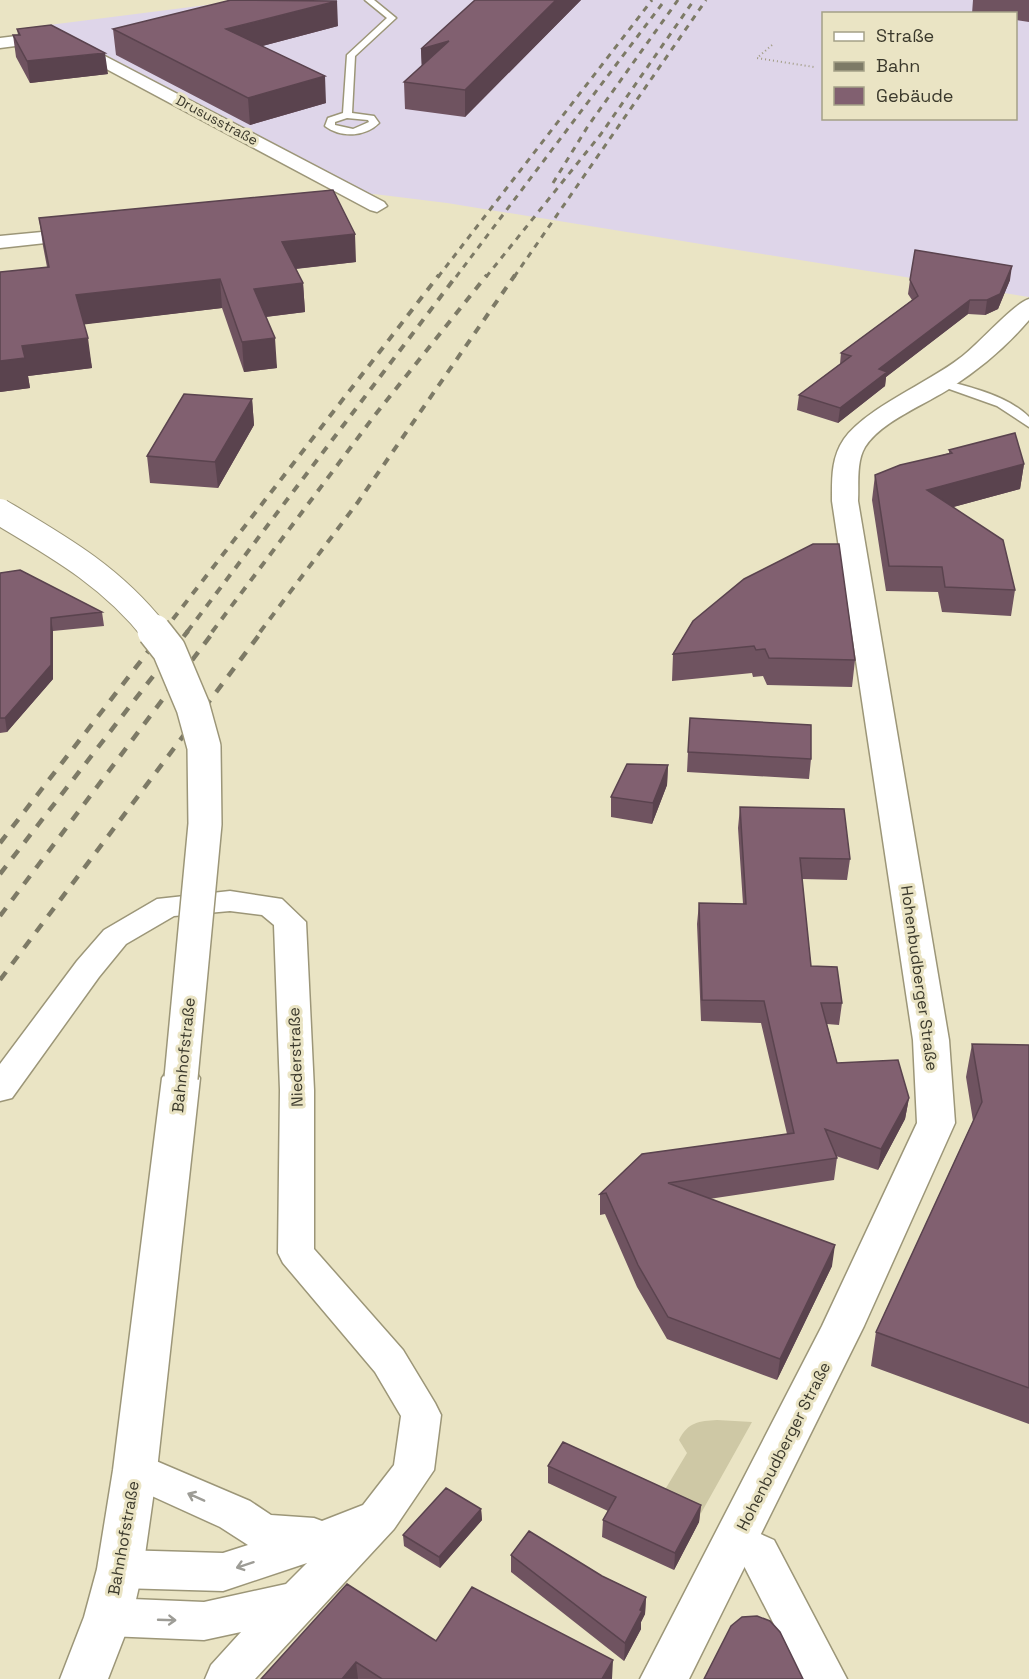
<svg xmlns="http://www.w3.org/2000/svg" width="1029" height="1679" font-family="'Space Grotesk',sans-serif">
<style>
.industrial{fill:#ded5e9;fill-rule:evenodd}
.green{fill:#cec8a5}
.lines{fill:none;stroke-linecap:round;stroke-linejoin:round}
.lane-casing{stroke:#9c9678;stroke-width:3}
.street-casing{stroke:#9c9678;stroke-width:3}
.secondary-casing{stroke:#9c9678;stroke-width:3}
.path{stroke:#a19c84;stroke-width:2;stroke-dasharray:1 3;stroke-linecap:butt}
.lane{fill:#fff;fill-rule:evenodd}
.street{fill:#fff;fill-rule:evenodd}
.secondary{fill:#fff;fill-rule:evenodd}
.rail-far2{stroke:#7d7a66;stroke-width:3;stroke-dasharray:6 6;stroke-linecap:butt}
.rail-far1{stroke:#7d7a66;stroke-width:4;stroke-dasharray:8 8;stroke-linecap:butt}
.rail{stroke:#7d7a66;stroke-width:4.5;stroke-dasharray:10 10;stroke-linecap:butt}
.secondary-bridge-far1-casing{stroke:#9c9678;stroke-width:28;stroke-linecap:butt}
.secondary-bridge-casing{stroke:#9c9678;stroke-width:36;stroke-linecap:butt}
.secondary-bridge-far1{stroke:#fff;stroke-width:26}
.secondary-bridge{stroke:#fff;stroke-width:33}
.wall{fill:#6f5360}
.shaded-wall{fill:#5a434e}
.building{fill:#816070;stroke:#5a434e;stroke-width:1.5}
.oneway{stroke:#9d9c96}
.labels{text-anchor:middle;stroke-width:6;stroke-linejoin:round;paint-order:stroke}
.far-street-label{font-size:14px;fill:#3b392c;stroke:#eae4c4}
.street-label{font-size:16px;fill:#3b392c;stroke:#eae4c4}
</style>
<rect width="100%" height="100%" fill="#eae4c4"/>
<path class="industrial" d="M246 0H1029V297L447 203 374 194 363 197 82 47 49 25ZM824 14H1016V118H824Z"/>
<path class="green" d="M717 1420 752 1422 700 1515 660 1498 687 1453 679 1440C688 1422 699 1421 717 1420Z"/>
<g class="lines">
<g class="lane-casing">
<path id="lane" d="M365 0H374L396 18 355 56 352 113 374 116 379 123C365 137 341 138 325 126L328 118 343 113 347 55 387 18ZM347 118 368 120 369 122 353 129 335 125V122Z
M942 380C971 387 1008 396 1029 417V427L997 406 938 385V381Z"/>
</g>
<g class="street-casing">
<path id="street" d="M57 31 384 202 387 206 377 212 370 210 54 41 0 48V38Z
M84 228 91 230 94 234 91 238 0 248V236Z
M230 891 282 899 306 922 314 1090V1249L403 1350 435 1403 441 1415 434 1470 394 1529 255 1679H205L211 1665 241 1632 204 1640 108 1636 93 1631 87 1617 93 1603 108 1598 204 1602 286 1584 307 1563 223 1591 120 1588 105 1582 99 1569 105 1556 120 1550 223 1553 248 1545 220 1527 121 1482 115 1470 121 1458 135 1453 149 1458 250 1501 271 1515 314 1518 322 1521 363 1505 394 1465 401 1416 375 1372 283 1263 278 1253 280 1090 274 925 262 915 230 911 174 916 126 944 99 977 12 1098 0 1101V1064L77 961 104 930 157 899Z
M736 1523 774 1540 847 1679H802L744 1566 721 1554 715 1541 721 1528Z"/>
</g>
<g class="secondary-casing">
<path id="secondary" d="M1029 299V320C1007 346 981 368 952 387 927 404 881 421 865 447 856 462 859 484 858 501L949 1040 955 1123 864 1326 689 1679H640L822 1326 917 1123 913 1040 832 501C832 479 831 458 844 439 866 408 928 383 960 358 977 346 1014 303 1029 299Z
M181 1065 194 1069 200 1078 157 1470 143 1569 132 1617 108 1679H60L84 1617 97 1569 113 1470 162 1078 168 1069Z"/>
</g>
<path class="path" d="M772 45 757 58 814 67"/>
<use href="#lane" class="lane"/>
<use href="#street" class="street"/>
<use href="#secondary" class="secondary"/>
<path class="rail-far2" d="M553 183 588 126 678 0
M438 277 652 0
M456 277 665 0
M486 277 601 134 694 0
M514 277 706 0"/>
<path class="rail-far1" d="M163 632 439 275
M187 632 457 275
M212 632 375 415 487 275
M260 632 358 502 515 275"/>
<path class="rail" d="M0 843 164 631
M0 874 188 631
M0 916 214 631
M0 980 262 631"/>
<g class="secondary-bridge-far1-casing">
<path id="secondary-bridge-far1" d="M0 512C59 547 112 577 155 632"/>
</g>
<g class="secondary-bridge-casing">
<path id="secondary-bridge" d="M154 631 169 650 193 707 204 747 205 824 181 1078"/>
</g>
<use href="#secondary-bridge-far1" class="secondary-bridge-far1"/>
<use href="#secondary-bridge" class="secondary-bridge"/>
</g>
<path class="wall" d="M475 0H581L465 117 405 109 404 82 422 66 421 49Z
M973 0H1029V22L1016 20V14H972Z
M338 26 262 46 326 103 250 125 116 55 113 29Z
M17 29 108 74 30 83 16 57 13 35H18Z
M39 218 356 262 296 269 303 283 305 312 266 317 277 368 244 372 222 308 84 324 92 368 28 376 30 388 0 392 47 267 43 246Z
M910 280H1010L998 309 985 315 968 314 886 377 885 386 838 423 797 410 799 395 840 364 841 353 912 300 908 294Z
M252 399 254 425 218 488 150 483 147 456Z
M949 450 1024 464 1020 489 953 507 1015 590 1011 616 942 612 938 592 886 591 872 500 875 475 949 453Z
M0 573 102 612 104 626 53 631V679L7 732 0 733Z
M693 621 855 660 852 687 767 685 763 676 753 677 752 673 672 681 673 654Z
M688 752 811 759 809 779 687 772Z
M668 765 667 785 652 824 611 817V797Z
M740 807 850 859 847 880 802 879 811 966 842 1003 839 1025 827 1024 837 1063 909 1098 905 1119 878 1170 836 1156 837 1158 834 1180 709 1199 832 1266 777 1380 667 1339 637 1287 605 1214 600 1215V1194L787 1134 761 1023 701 1021 697 924 699 903 743 904 738 828Z
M972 1044 1029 1045V1424L871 1366 876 1332 973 1121 966 1077Z
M548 1466 701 1505 699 1522 674 1570 602 1537 603 1520 608 1511 548 1483Z
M481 1509 482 1520 440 1568 404 1546 403 1535Z
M511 1555 602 1576 646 1597 645 1614 641 1622V1629L624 1661 511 1572Z
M436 1641 612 1679H261Z"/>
<path class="shaded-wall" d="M556 0H581L465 117V90Z
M337 1 338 26 228 55 226 29Z
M449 41 422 75 421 49Z
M105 53 108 74 30 83 27 61Z
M325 76 326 103 250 125 248 98Z
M355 234 356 262 284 270 282 242Z
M1012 266 1010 280 998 309 985 315 987 300Z
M220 279 222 308 80 325 76 295Z
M303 283 305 312 256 318 254 289Z
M970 300 968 314 886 377 885 386 838 423 840 408 879 369Z
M88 338 92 368 28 376 30 388 0 392V361L22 346Z
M275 338 277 368 244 372 242 342Z
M252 399 254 425 218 488 215 462Z
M1024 464 1020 489 924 515 927 490Z
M51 618 53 631V679L7 732 5 718Z
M668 765 667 785 652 824 653 803Z
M909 1098 905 1119 878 1170 881 1149Z
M835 1245 832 1266 777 1380 780 1359Z
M701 1505 699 1522 674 1570 675 1553Z
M481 1509 482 1520 440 1568 439 1557Z
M646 1597 645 1614 641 1622V1629L624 1661 625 1643Z
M613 1660 612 1679H602Z
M356 1662 358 1679H342Z"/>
<path class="building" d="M231 0 337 1 226 29 325 76 248 98 113 29Z
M475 0H556L465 90 404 82 449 41 421 49Z
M51 25 105 53 27 61 13 35H20L17 29Z
M333 190 355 234 282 242 303 283 254 289 275 338 242 342 220 279 76 295 88 338 22 346 25 358 0 361V272L49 267 39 218Z
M915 250 1012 266 1000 294 987 300H970L879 369 887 372 840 408 799 395 851 356 841 353 918 296 910 280Z
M184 394 252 399 215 462 147 456Z
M1015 433 1024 464 927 490 1003 540 1015 590 945 587 942 567 889 566 875 475 900 465 952 453 949 450Z
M813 544H839L855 660 769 658 765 649 756 650 754 646 673 654 693 621 744 579Z
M20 570 102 612 51 618V665L5 718H0V573Z
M690 718 811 725V759L688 752Z
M627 764 668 765 653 803 611 797Z
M740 807 844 809 850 859 800 858 811 966 837 967 842 1003H821L837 1063 898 1060 909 1098 881 1149 825 1129 837 1158 668 1183 835 1245 780 1359 668 1317 638 1265 606 1193 600 1194 642 1154 794 1133 764 1001 702 1000 699 903 746 904Z
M972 1044 1029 1045V1388L876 1332 982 1102Z
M563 1442 701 1505 675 1553 603 1520 616 1497 548 1466Z
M446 1488 481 1509 439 1557 403 1535Z
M529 1531 602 1576 646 1597 640 1610 642 1611 625 1643 511 1555Z
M347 1584 436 1641 472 1587 613 1660 602 1679H382L356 1662 342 1679H261Z
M757 1616 770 1621 780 1632 803 1679H704L731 1626 742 1617Z"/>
<defs><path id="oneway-shaft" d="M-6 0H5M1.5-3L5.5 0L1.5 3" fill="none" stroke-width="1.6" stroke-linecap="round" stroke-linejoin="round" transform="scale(1.5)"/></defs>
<g class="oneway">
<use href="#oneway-shaft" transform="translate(196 1497) rotate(-156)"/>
<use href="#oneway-shaft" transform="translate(245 1565) rotate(162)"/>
<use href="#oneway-shaft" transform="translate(167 1620) rotate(2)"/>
</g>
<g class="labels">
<g class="far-street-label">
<text transform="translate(217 120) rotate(28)" y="5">Drususstraße</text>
</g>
<g class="street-label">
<text transform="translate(920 978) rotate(82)" y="6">Hohenbudberger Straße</text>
<text transform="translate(183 1055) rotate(-84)" y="6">Bahnhofstraße</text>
<text transform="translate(295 1057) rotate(-92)" y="6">Niederstraße</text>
<text transform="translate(783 1446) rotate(-63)" y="6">Hohenbudberger Straße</text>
<text transform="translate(123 1538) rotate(-80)" y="6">Bahnhofstraße</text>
</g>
</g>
<rect x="822" y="12" width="195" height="108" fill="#eae4c4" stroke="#a4a087" stroke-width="1.5"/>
<rect x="834" y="32" width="30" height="9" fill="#ffffff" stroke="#a4a087" stroke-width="1.5"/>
<text x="876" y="42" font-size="18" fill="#3b392c">Straße</text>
<rect x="834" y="62" width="30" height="9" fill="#7d7a66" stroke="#a4a087" stroke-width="1.5"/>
<text x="876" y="72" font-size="18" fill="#3b392c">Bahn</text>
<rect x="834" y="87" width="30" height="18" fill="#816070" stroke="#a4a087" stroke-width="1.5"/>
<text x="876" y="102" font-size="18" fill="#3b392c">Gebäude</text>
</svg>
